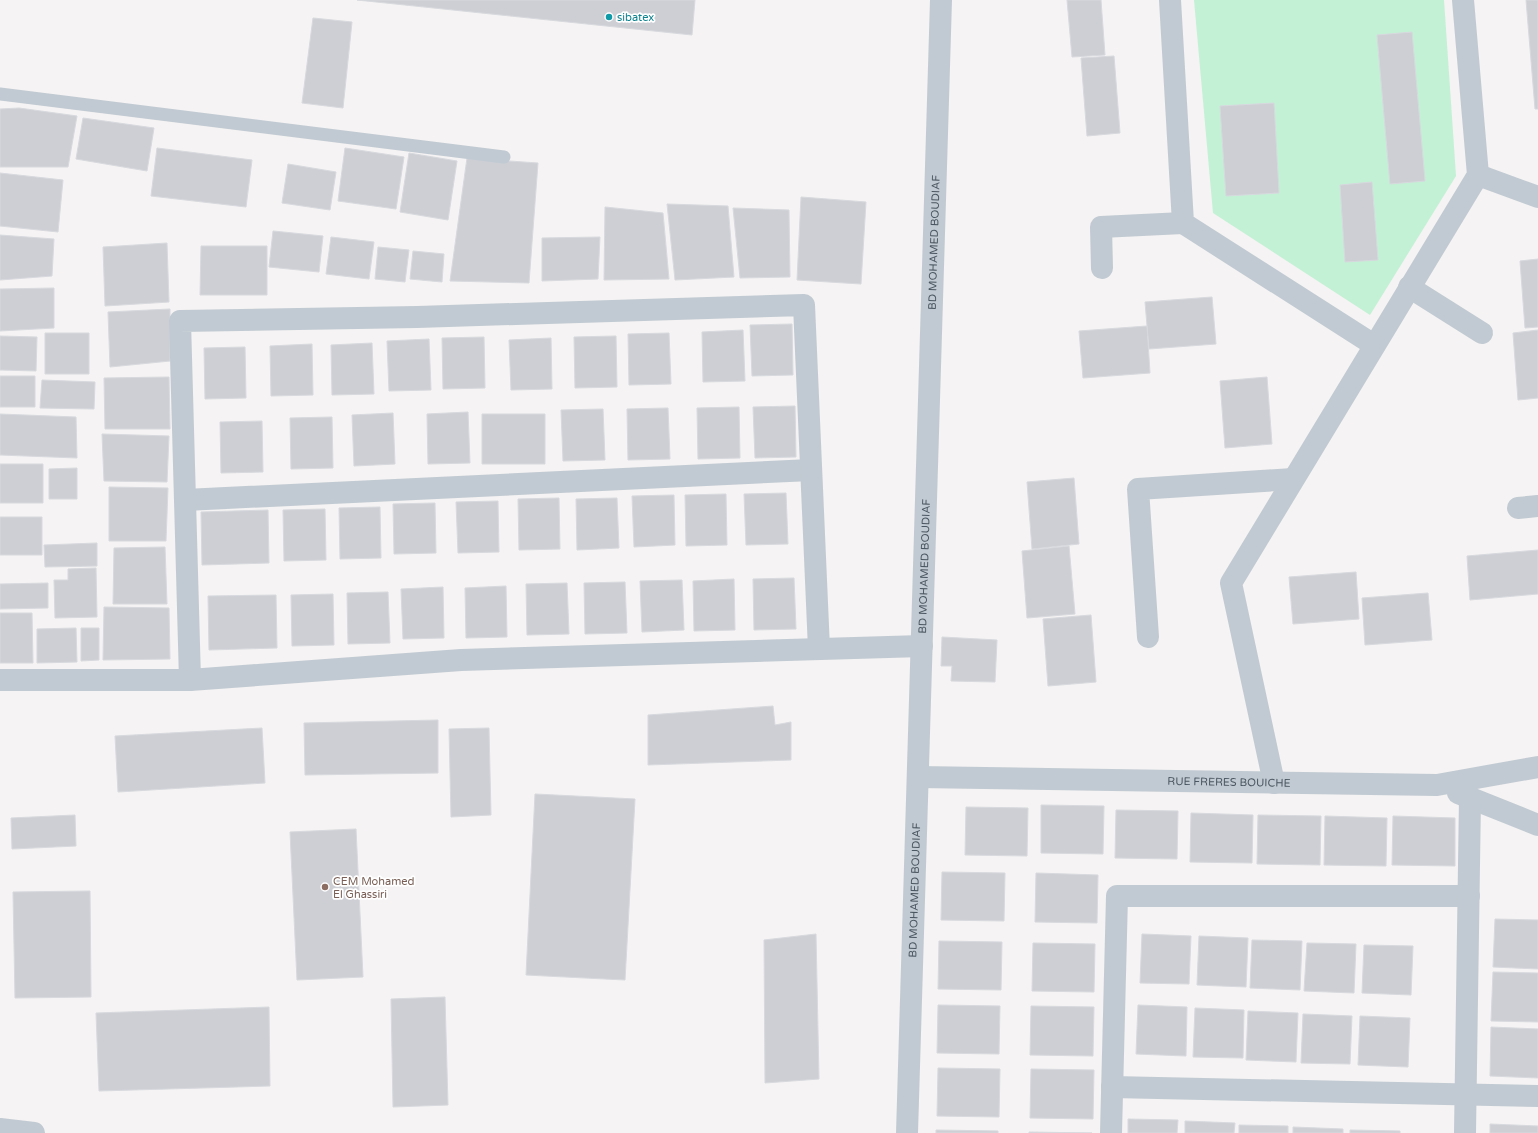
<svg xmlns="http://www.w3.org/2000/svg" width="1538" height="1133" font-family="'Varela Round',sans-serif">
<style>
.green{fill:#c3f1d5}
.building{fill:#cdcfd5;stroke:#d7d9de}
.lines{fill:none;stroke-linecap:round;stroke-linejoin:round}
.lane{stroke:#c1cad2;stroke-width:13}
.street{stroke:#c1cad2;stroke-width:22}
.culture-dot{fill:#0f9aa8;stroke:#fff;stroke-width:1.5}
.education-dot{fill:#8d6e63;stroke:#fff;stroke-width:1.5}
.labels{text-anchor:middle;stroke-width:3.5;stroke-linejoin:round;paint-order:stroke}
.culture-label{font-size:11px;fill:#0d838f;stroke:#fff;text-anchor:start}
.street-label{font-size:11px;fill:#4a5661;stroke:#fff}
.education-label{font-size:11px;fill:#785e54;stroke:#fff;text-anchor:start}
</style>
<rect width="100%" height="100%" fill="#f5f3f3"/>
<path class="green" d="M1194 0H1444L1456 176 1370 315 1213 213Z"/>
<path class="building" d="M357 0H695L692 35Z
M1067 0H1101L1105 55 1072 57Z
M1526 0H1538V109H1535Z
M313 18 352 22 343 108 302 103Z
M1412 32 1425 181 1390 184 1377 35Z
M1114 56 1120 133 1087 136 1081 58Z
M1274 103 1279 193 1226 196 1220 106Z
M19 108 77 116 68 167H0V109Z
M83 118 154 128 147 171 76 159Z
M157 148 252 160 246 207 151 196Z
M345 148 404 157 396 209 338 201Z
M409 153 457 161 448 220 400 212Z
M467 158 538 163 529 283 450 281Z
M288 164 336 172 330 210 282 203Z
M0 173 63 180 58 232 0 226Z
M1372 182 1378 260 1345 262 1340 185Z
M801 197 866 202 861 284 797 280Z
M667 204 728 206 734 277 675 280Z
M605 207 663 213 669 279 604 280Z
M733 208 789 210 790 277 740 278Z
M273 231 323 236 319 272 269 267Z
M0 235 54 239 52 276 0 280Z
M331 237 374 242 369 279 326 274Z
M600 237 598 279 542 281V238Z
M167 243 169 302 105 306 103 247Z
M201 246H267V295H200Z
M378 247 409 250 405 282 375 279Z
M413 251 444 254 442 282 410 279Z
M1538 259V327L1525 328 1520 261Z
M54 288V328L0 331V289Z
M1212 297 1216 344 1149 349 1145 302Z
M170 309V361L110 367 108 312Z
M792 324 793 375 752 376 750 325Z
M1147 326 1150 373 1083 378 1079 331Z
M743 330 745 381 703 382 702 332Z
M1538 330V398L1518 400 1513 333Z
M45 333H89V374H45Z
M669 333 671 384 629 385 628 334Z
M0 336 37 337 36 371 0 370Z
M616 336 617 387 575 388 574 337Z
M484 337 485 388 443 389 442 338Z
M551 338 552 389 511 390 509 340Z
M429 339 431 390 389 391 387 341Z
M372 343 374 394 332 395 331 345Z
M312 344 313 395 271 396 270 346Z
M245 347 246 398 205 399 204 348Z
M0 376H35V407H0Z
M169 377 170 429H105L104 378Z
M1267 377 1272 444 1225 448 1220 381Z
M42 380 95 382 94 409 40 408Z
M795 406 796 457 755 458 753 407Z
M739 407 740 458 698 459 697 408Z
M668 408 670 459 628 460 627 409Z
M603 409 605 460 563 461 561 410Z
M468 412 470 463 428 464 427 414Z
M393 413 395 464 354 466 352 415Z
M0 414 76 417 77 458 0 455Z
M482 414H545V464H482Z
M332 417 333 468 291 469 290 418Z
M262 421 263 472 221 473 220 422Z
M102 434 169 436 167 482 104 481Z
M0 464H43V503H0Z
M77 468V499H49V469Z
M1074 478 1079 544 1032 549 1027 482Z
M109 487 168 488 166 541H109Z
M786 493 788 544 746 545 744 494Z
M726 494 727 545 686 546 685 495Z
M674 495 675 545 634 547 632 496Z
M559 498 560 549 519 550 518 499Z
M617 498 619 548 577 550 576 499Z
M498 501 499 552 458 553 456 502Z
M435 503 436 553 394 554 393 504Z
M380 507 381 558 340 559 339 508Z
M325 509 326 560 284 561 283 510Z
M268 510 269 563 202 565 201 512Z
M0 517H42V555H0Z
M97 543V566L45 567 44 545Z
M1069 546 1075 614 1027 618 1022 551Z
M165 547 167 604H113L114 548Z
M1538 550V594L1470 600 1467 556Z
M96 568 97 617 55 618 54 580H68V569Z
M1356 572 1359 619 1293 624 1289 577Z
M794 578 796 629 754 630 753 579Z
M734 579 735 630 694 631 693 581Z
M682 580 684 630 642 632 640 581Z
M625 582 627 633 585 634 584 583Z
M48 583V608L0 609V584Z
M567 583 569 634 527 635 526 584Z
M506 586 507 637 466 638 465 588Z
M443 587 444 638 403 639 401 589Z
M388 592 390 643 348 644 347 593Z
M1428 593 1432 640 1365 645 1362 598Z
M333 594 334 645 292 646 291 595Z
M276 595 277 648 209 650 208 596Z
M104 607 169 608 170 659 103 660Z
M0 613H32L33 663H0Z
M1091 615 1096 682 1048 686 1043 619Z
M76 628 77 662 37 663V629Z
M81 628H99V660L81 661Z
M942 637 997 640 995 682 951 681 952 666H941Z
M773 706 775 725 791 722V760L648 765V715Z
M438 720V773L305 775 304 723Z
M262 728 265 783 118 792 115 736Z
M489 728 491 815 451 817 449 729Z
M535 794 635 799 625 980 526 975Z
M1041 805 1104 806 1103 854 1041 853Z
M966 807 1028 808 1027 856 965 855Z
M1116 810 1178 811 1177 859 1115 858Z
M1191 813 1253 815 1252 863 1190 862Z
M75 815 76 846 12 849 11 818Z
M1258 815 1321 816 1320 865 1257 864Z
M1325 816 1387 818 1386 866 1324 865Z
M1393 816 1455 818V866L1392 865Z
M356 829 363 977 297 980 290 832Z
M942 872 1005 873 1004 921 941 920Z
M1036 873 1098 875 1097 923 1035 922Z
M90 891 91 997 15 998 13 892Z
M1495 919 1538 920V969L1493 967Z
M816 934 819 1079 765 1083 764 940Z
M1142 934 1191 936 1189 984 1140 983Z
M1199 936 1248 938 1246 987 1197 985Z
M1252 940 1302 941 1300 990 1250 988Z
M939 941 1002 942 1001 990 938 989Z
M1033 943 1095 944 1094 992 1032 991Z
M1307 943 1356 944 1354 993 1304 991Z
M1364 945 1413 946 1411 995 1362 993Z
M1493 972 1538 973V1022L1491 1021Z
M445 997 448 1105 393 1107 391 999Z
M938 1005 1000 1006 999 1054 937 1053Z
M1138 1005 1187 1007 1186 1056 1136 1054Z
M1031 1006 1094 1007 1093 1056 1030 1055Z
M269 1007 270 1086 99 1091 96 1013Z
M1195 1008 1244 1010 1243 1058 1193 1057Z
M1248 1011 1298 1013 1296 1062 1246 1060Z
M1303 1014 1352 1016 1350 1064 1301 1063Z
M1360 1016 1410 1018 1408 1067 1358 1065Z
M1491 1027 1538 1029V1078L1490 1076Z
M938 1068 1000 1069 999 1117 937 1116Z
M1031 1069 1094 1070 1093 1119 1030 1118Z
M1128 1119 1178 1120 1177 1133H1128Z
M1185 1121 1235 1123 1234 1133H1185Z
M1490 1124 1538 1126V1133H1490Z
M1239 1125 1288 1126V1133H1239Z
M1293 1127 1343 1129V1133H1293Z
M936 1130 998 1131V1133H936Z
M1350 1130 1400 1131V1133H1350Z
M1029 1132 1092 1133H1029Z"/>
<g class="lines">
<path class="lane" d="M0 94 504 157"/>
<g class="street">
<path d="M1170 0 1183 223 1374 345"/>
<path d="M1478 175 1538 197"/>
<path d="M1102 268 1101 227 1183 223"/>
<path d="M1409 287 1482 333"/>
<path d="M185 500 811 470"/>
<path d="M1518 508 1538 506"/>
<path d="M1148 637 1138 489 1293 479"/>
<path d="M0 680H190L461 660 922 646"/>
<path d="M190 680 180 321 417 317 804 305 819 649"/>
<path id="s1" d="M918 777 1437 785 1538 767"/>
<path d="M1274 783 1231 583 1478 175 1463 0"/>
<path d="M1458 793 1538 825"/>
<path d="M1112 1087 1538 1096"/>
<path d="M0 1129 34 1133"/>
<path id="s2" d="M907 1133 941 0"/>
<path d="M1111 1133 1117 896H1469"/>
<path d="M1465 1133 1470 798"/>
</g>
</g>
<circle class="culture-dot" cx="609" cy="17" r="4"/>
<circle class="education-dot" cx="325" cy="887" r="4"/>
<g class="labels">
<g class="culture-label">
<text x="617" y="21">sibatex</text>
</g>
<g class="street-label">
<text dy="4" stroke="none"><textPath href="#s2" startOffset="891">BD MOHAMED BOUDIAF</textPath></text>
<text dy="4" stroke="none"><textPath href="#s2" startOffset="567">BD MOHAMED BOUDIAF</textPath></text>
<text dy="4" stroke="none"><textPath href="#s1" startOffset="311">RUE FRERES BOUICHE</textPath></text>
<text dy="4" stroke="none"><textPath href="#s2" startOffset="243">BD MOHAMED BOUDIAF</textPath></text>
</g>
<g class="education-label">
<text x="333" y="885">CEM Mohamed<tspan x="333" dy="13">El Ghassiri</tspan></text>
</g>
</g>
</svg>
